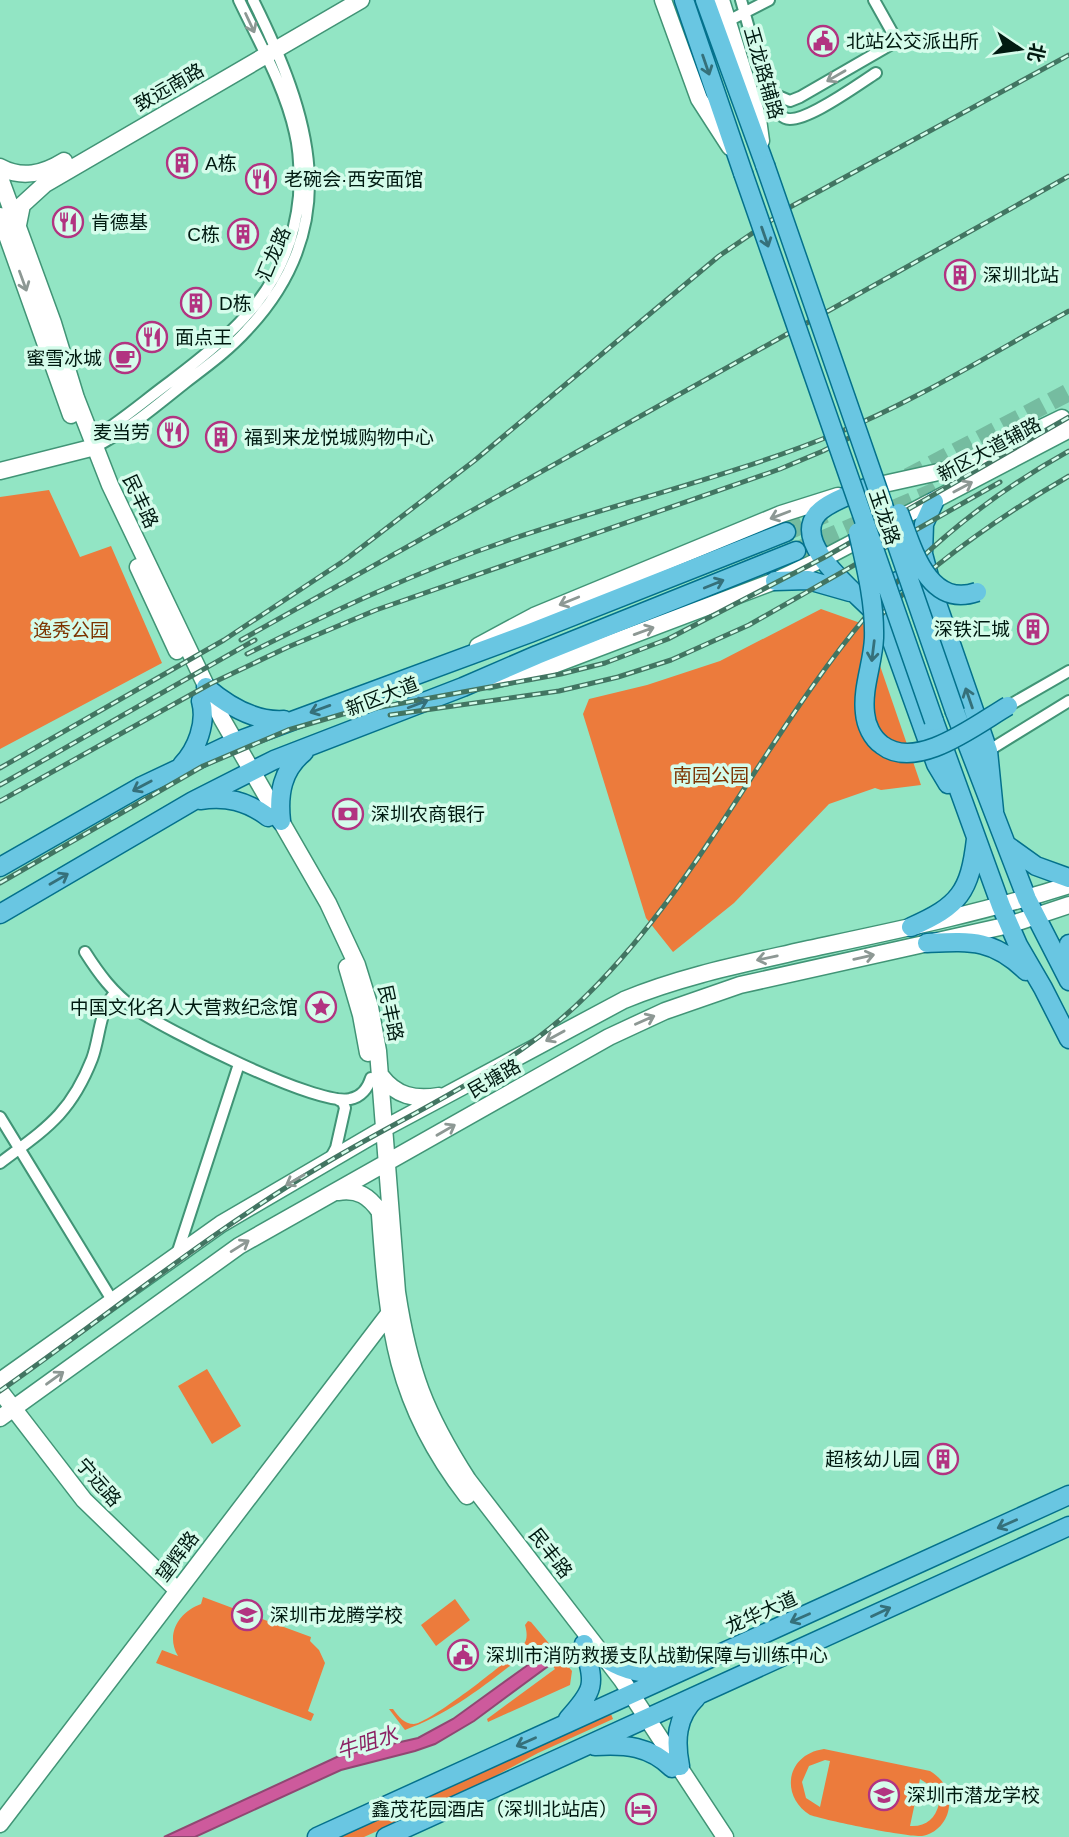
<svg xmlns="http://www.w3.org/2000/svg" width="1069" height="1837" font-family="Helvetica,'Noto Sans SC',sans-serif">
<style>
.green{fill:#ec7b3c;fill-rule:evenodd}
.water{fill:#cd5a9c;stroke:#904772;stroke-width:2}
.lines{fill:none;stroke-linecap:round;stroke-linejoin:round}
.primary-tunnel{stroke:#75bca0;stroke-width:18;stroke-dasharray:18 9;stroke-linecap:butt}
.street-casing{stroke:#419476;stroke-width:14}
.secondary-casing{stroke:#419476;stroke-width:19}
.primary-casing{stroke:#04718c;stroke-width:21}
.street{stroke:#fff;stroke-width:10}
.secondary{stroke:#fff;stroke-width:16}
.primary{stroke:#69c6e2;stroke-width:18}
.rail-casing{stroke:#427562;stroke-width:5}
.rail{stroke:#d5fceb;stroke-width:2.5;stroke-dasharray:8;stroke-linecap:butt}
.primary-bridge-casing{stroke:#04718c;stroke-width:21;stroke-linecap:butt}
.primary-bridge{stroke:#69c6e2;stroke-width:18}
.oneway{stroke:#8d9894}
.oneway2{stroke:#35707a}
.labels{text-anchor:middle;stroke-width:7;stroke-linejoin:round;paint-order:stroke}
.poi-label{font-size:19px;fill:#011a11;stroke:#d5fceb;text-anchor:start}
.street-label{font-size:19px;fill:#011a11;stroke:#d5fceb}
.park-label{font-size:19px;fill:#7c3300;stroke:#d5fceb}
.water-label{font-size:21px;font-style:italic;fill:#8b2163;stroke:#d5fceb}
</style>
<rect width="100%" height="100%" fill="#92e5c4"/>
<path class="green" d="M49 490 80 557 111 546 162 663 0 749V497Z
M821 609 866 625 921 785 881 790 875 788 829 804 734 903 673 952 646 918 583 714 589 699 647 685 720 661Z
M207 1369 241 1426 212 1444 178 1386Z
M203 1597 311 1637 310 1641 319 1650 325 1663 308 1711 314 1714 311 1721 156 1663 162 1650 178 1656C165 1634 179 1612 201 1604Z
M455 1599 470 1620 436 1646 421 1625Z
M528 1621 531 1622 572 1671 570 1685 488 1722 487 1719 555 1669C548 1660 542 1646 530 1650 491 1681 452 1713 405 1730L389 1709H393C399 1717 404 1724 414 1724 428 1724 512 1659 523 1645 528 1640 527 1632 525 1625Z
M611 1714 613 1719 538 1753 475 1787 364 1837H340Z
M824 1749 930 1771C943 1779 951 1791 949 1806 948 1821 936 1834 922 1836 906 1837 828 1821 810 1815 779 1795 787 1754 824 1749ZM825 1760 830 1761 820 1807 806 1798 802 1782 809 1766ZM920 1779 934 1788 939 1804C935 1819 926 1827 910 1826Z"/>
<path class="water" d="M543 1654 551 1664 474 1721 435 1744 415 1751 341 1770 195 1837H164L339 1756 418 1738 453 1719Z"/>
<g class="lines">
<path class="primary-tunnel" d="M908 477 1069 392
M786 532 825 514
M796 551 931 493 1002 455"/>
<g class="street-casing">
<path id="street" d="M741 0 764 82 771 93 790 101 800 97 897 41 874 0
M728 21 769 0
M767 91C771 101 774 113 785 118 802 126 860 83 876 73
M92 439C119 423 144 401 170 382 236 332 291 285 299 196 300 175 300 153 295 133 285 87 259 42 239 0
M95 447C128 430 157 405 186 382 207 366 229 350 247 330 346 225 310 115 253 0
M1008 706 1069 671
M988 751 1069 701
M85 952C99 974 113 993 134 1008 164 1029 318 1107 350 1099 361 1097 368 1088 371 1078
M0 1117 112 1300
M330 1159 336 1148 345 1108 343 1102 337 1099
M0 1163C45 1129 70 1115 92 1059 100 1038 99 1010 115 993
M177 1254 239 1064"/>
</g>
<g class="secondary-casing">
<path id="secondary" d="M663 0 699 99 730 147
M721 0 758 119 761 141
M0 167C22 179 43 174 64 161
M0 178 53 323 76 398 110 485 222 719 328 903 357 965 370 1007 378 1051 397 1292C409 1371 425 1413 468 1480L622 1680 725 1837
M0 216 71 415
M18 225 22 205 45 184 361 0
M0 471 95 447
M138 567 177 651
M478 646 534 616 781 514 838 496
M489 681 548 667 775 581 822 559 1068 430 1062 418 961 467 866 488
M347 967 361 1015 368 1053
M381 1076C396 1096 415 1100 439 1096
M338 1192C358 1189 369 1196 380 1212
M380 1215C388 1328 395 1403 467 1496
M0 1381 221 1224 385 1128 624 1000C682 976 743 964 804 950 893 931 982 913 1069 885
M0 1391 84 1500 177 1590
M0 1418 239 1246 609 1037 665 1011 740 985 1009 925 1069 905
M0 1824 388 1315"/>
</g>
<g class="primary-casing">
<path id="primary" d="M684 0 743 173
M705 0 765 165
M866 488C851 495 830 501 818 513 789 544 860 595 878 616
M934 502 924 524 923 554 934 595 988 751 994 811
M775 581 808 580 850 592
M921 582C900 573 882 586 880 608L936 764 948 784
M206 687C227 705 255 722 284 720
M955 712 1027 899 1069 981
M934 721 1001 906 1018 945 1043 988 1069 1039
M182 765C197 749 207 723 201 701
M200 800C226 796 247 801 268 817
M281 821C278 794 282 770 304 752
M1008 846 1036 866 1069 878
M0 867 140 787 235 742 530 633 786 532
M0 914 193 801 274 760 463 687 537 655 796 551
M911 927C959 906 970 892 976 839
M927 943C971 941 993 939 1026 971
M1069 944V972
M604 1657C624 1672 647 1675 671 1673
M568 1719C597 1687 594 1685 584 1644
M595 1746C625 1744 650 1746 672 1768
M680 1766C675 1741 676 1717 696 1698
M317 1837 1069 1495
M386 1837 1069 1526"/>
</g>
<use href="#street" class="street"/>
<use href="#secondary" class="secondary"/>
<use href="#primary" class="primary"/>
<g class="rail-casing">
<path id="rail" d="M872 624C930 565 997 518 1069 476
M241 640 1069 176
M247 654C333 611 418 571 509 540 617 503 729 477 835 434 916 401 992 353 1069 311
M390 715 559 691 618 677 671 660 749 625 1000 482
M0 768 224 640 345 560 474 461 719 256 792 206 1069 55
M0 785 255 640
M0 801 210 684 288 647 376 610 780 469 823 451 859 433
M0 883 203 766 288 730 343 714 381 707 561 674 605 663 668 639 825 557 1069 417
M0 1391C107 1316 208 1233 321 1166 412 1111 512 1071 588 994 695 888 760 748 854 631 913 557 986 497 1069 451"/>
</g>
<use href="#rail" class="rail"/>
<g class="primary-bridge-casing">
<path id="primary-bridge" d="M765 165 955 712
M743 173 934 721
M899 513C912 546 927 609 977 592
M858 532C866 567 875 603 874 638 873 663 862 688 865 713 866 725 872 738 882 745 917 772 977 724 1008 706"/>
</g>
<use href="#primary-bridge" class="primary-bridge"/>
</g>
<defs><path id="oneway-shaft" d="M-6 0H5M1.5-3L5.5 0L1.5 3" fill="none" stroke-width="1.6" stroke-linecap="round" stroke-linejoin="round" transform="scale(1.75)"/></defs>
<g class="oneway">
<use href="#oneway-shaft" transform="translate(250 23) rotate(65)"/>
<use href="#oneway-shaft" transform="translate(836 76) rotate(150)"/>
<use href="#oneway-shaft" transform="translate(23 281) rotate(70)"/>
<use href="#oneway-shaft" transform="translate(963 487) rotate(-28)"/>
<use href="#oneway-shaft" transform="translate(780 515) rotate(159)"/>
<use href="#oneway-shaft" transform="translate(569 601) rotate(158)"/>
<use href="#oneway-shaft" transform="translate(644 631) rotate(-20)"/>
<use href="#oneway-shaft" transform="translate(864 957) rotate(-13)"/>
<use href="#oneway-shaft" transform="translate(767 958) rotate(168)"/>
<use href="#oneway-shaft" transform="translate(645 1020) rotate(-24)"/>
<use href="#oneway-shaft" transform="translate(555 1036) rotate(151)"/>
<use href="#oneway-shaft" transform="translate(446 1130) rotate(-30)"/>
<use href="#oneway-shaft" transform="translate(295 1180) rotate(150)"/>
<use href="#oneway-shaft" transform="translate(240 1246) rotate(-32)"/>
<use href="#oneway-shaft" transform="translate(55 1378) rotate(-36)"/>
</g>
<g class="oneway2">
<use href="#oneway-shaft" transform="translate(706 65) rotate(71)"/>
<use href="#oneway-shaft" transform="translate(765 237) rotate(71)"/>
<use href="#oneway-shaft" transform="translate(714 584) rotate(-22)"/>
<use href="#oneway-shaft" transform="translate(873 651) rotate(97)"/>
<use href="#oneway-shaft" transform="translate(969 698) rotate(-109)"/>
<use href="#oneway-shaft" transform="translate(418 704) rotate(-21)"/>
<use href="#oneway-shaft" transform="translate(320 709) rotate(160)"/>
<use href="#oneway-shaft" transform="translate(142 786) rotate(152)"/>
<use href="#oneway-shaft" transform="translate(59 879) rotate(-30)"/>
<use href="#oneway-shaft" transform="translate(1007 1524) rotate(156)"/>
<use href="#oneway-shaft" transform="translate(881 1612) rotate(-25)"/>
<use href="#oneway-shaft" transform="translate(800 1618) rotate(156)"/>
<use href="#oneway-shaft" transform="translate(526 1742) rotate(156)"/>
</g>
<defs>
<g id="civic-ring" transform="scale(1.575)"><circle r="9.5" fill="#d5fceb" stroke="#b23381" stroke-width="1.5"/><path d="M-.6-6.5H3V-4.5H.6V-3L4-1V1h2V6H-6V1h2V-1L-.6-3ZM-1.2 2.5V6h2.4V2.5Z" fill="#b23381"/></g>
<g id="building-ring" transform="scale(1.575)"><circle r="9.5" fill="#d5fceb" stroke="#b23381" stroke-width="1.5"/><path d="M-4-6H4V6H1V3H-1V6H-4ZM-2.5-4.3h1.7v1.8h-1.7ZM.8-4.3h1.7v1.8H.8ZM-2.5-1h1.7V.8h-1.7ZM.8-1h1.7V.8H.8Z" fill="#b23381"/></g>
<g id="restaurant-ring" transform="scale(1.575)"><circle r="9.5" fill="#d5fceb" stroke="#b23381" stroke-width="1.5"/><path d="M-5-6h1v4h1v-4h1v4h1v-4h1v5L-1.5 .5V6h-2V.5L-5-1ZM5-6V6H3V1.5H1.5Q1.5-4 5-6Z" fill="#b23381"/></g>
<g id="cafe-ring" transform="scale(1.575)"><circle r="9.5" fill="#d5fceb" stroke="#b23381" stroke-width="1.5"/><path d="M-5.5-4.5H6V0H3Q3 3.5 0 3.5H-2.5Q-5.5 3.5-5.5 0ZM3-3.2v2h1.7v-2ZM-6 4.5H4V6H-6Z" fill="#b23381"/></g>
<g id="bank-ring" transform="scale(1.575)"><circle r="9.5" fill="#d5fceb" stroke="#b23381" stroke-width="1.5"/><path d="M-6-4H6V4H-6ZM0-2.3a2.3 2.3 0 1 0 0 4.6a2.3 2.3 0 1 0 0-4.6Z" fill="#b23381"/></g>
<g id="sight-ring" transform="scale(1.575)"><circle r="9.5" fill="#d5fceb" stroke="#b23381" stroke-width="1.5"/><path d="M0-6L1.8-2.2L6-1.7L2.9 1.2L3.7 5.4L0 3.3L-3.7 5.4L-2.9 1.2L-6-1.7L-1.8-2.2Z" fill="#b23381"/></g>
<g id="school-ring" transform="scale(1.575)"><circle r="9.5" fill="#d5fceb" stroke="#b23381" stroke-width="1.5"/><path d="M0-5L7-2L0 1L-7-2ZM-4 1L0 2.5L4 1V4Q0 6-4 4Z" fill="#b23381"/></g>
<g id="hotel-ring" transform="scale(1.575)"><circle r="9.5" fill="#d5fceb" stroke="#b23381" stroke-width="1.5"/><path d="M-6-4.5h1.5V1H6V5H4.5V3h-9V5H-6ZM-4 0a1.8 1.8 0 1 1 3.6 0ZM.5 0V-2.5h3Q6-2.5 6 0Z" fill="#b23381"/></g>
</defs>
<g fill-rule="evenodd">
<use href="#civic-ring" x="823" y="41"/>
<use href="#building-ring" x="182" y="163"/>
<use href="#restaurant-ring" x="261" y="179"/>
<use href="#restaurant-ring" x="68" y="222"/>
<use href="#building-ring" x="243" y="234"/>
<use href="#building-ring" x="960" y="275"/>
<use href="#building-ring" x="196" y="303"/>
<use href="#restaurant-ring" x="152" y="337"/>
<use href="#cafe-ring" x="125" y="358"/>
<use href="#restaurant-ring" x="173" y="432"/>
<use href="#building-ring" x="221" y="437"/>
<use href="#building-ring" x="1033" y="629"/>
<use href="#bank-ring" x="348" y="814"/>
<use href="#sight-ring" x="321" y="1007"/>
<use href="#building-ring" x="943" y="1459"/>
<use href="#school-ring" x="247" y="1615"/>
<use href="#civic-ring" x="463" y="1655"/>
<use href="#school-ring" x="884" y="1795"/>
<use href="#hotel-ring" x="641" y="1809"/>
</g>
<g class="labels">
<g class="poi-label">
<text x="846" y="48">北站公交派出所</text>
<text x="205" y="170">A栋</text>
<text x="284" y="186">老碗会·西安面馆</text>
<text x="91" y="229">肯德基</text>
<text x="220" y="241" text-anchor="end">C栋</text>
<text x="983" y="282">深圳北站</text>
<text x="219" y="310">D栋</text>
<text x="175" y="344">面点王</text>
<text x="102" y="365" text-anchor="end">蜜雪冰城</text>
<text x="150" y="439" text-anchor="end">麦当劳</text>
<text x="244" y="444">福到来龙悦城购物中心</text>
<text x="1010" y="636" text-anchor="end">深铁汇城</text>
<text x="371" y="821">深圳农商银行</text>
<text x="298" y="1014" text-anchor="end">中国文化名人大营救纪念馆</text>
<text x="920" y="1466" text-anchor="end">超核幼儿园</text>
<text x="270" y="1622">深圳市龙腾学校</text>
<text x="486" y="1662">深圳市消防救援支队战勤保障与训练中心</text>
<text x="907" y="1802">深圳市潜龙学校</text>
<text x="618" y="1816" text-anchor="end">鑫茂花园酒店（深圳北站店）</text>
</g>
<g class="street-label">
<text transform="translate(764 73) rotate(74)" y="7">玉龙路辅路</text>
<text transform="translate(169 87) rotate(-30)" y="7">致远南路</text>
<text transform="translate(273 254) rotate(-67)" y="7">汇龙路</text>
<text transform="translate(989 449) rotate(-28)" y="7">新区大道辅路</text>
<text transform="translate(141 501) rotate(65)" y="7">民丰路</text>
<text transform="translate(885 517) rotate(71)" y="7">玉龙路</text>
<text transform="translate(382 696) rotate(-21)" y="7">新区大道</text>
<text transform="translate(391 1013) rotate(78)" y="7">民丰路</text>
<text transform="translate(494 1078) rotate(-30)" y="7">民塘路</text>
<text transform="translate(99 1482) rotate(49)" y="7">宁远路</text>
<text transform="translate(551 1553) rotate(52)" y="7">民丰路</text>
<text transform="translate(177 1556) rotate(-53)" y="7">望辉路</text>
<text transform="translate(761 1612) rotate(-24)" y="7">龙华大道</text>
</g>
<g class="park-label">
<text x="71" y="637">逸秀公园</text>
<text x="711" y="782">南园公园</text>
</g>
<g class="water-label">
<text transform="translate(367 1743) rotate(-18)" y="7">牛咀水</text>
</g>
</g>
<g transform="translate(1020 49) rotate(103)" stroke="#d5fceb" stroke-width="5" paint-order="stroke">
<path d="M0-5L12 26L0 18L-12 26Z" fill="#011a11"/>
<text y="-10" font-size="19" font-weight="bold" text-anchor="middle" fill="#011a11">北</text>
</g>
</svg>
